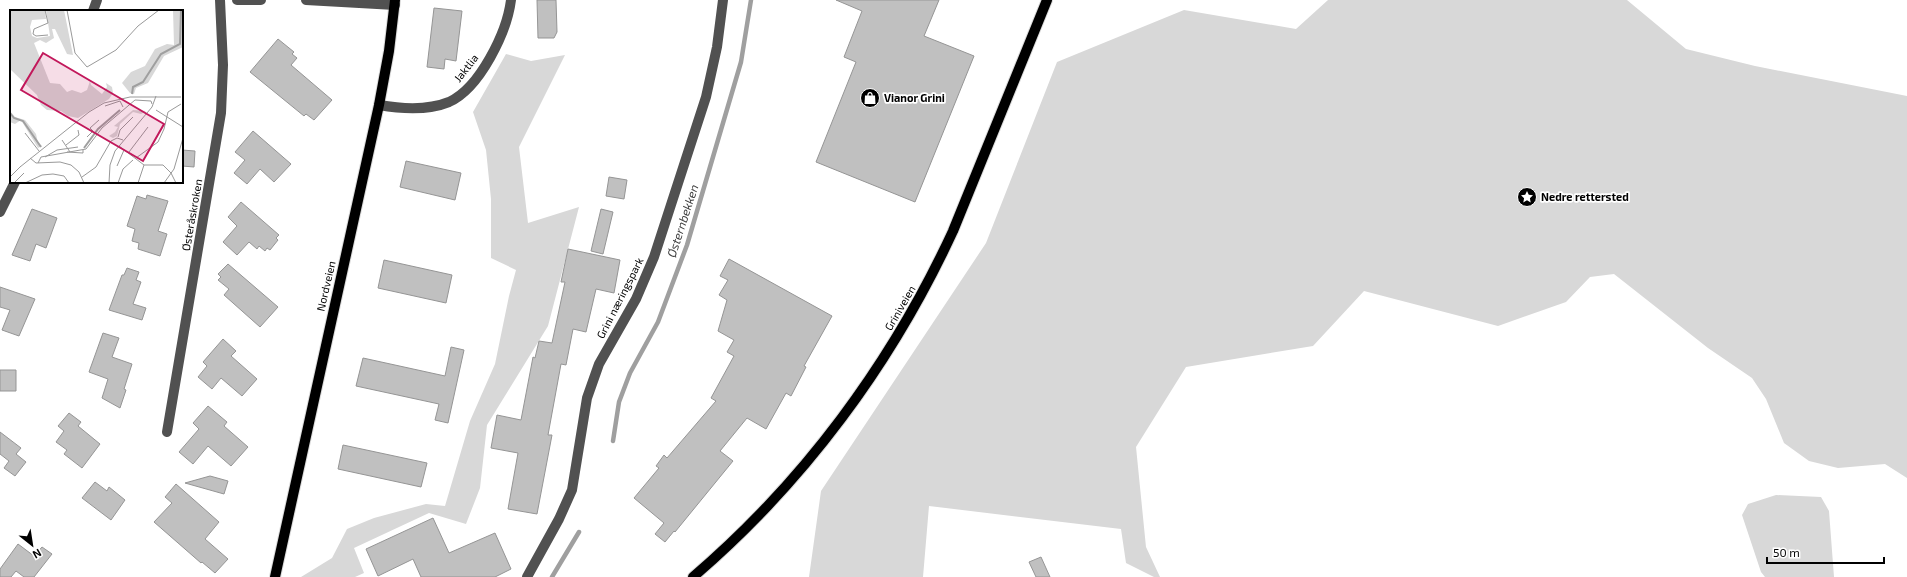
<svg xmlns="http://www.w3.org/2000/svg" width="1907" height="577" font-family="'Exo 2',sans-serif">
<style>
.green{fill:#d8d8d8}
.lines{fill:none;stroke-linecap:round;stroke-linejoin:round}
.stream{stroke:#9f9f9f;stroke-width:4.5}
.building{fill:#c0c0c0;stroke:#959595}
.major-casing{stroke:#dbdbdb;stroke-width:12}
.minor{stroke:#515151;stroke-width:10}
.major{stroke:#000;stroke-width:10}
.labels{text-anchor:middle;stroke-width:3.5;stroke-linejoin:round;paint-order:stroke}
.street-label{font-size:11px;fill:#000;stroke:#fff}
.poi-label{font-size:11px;font-weight:bold;fill:#000;stroke:#fff;text-anchor:start}
.water-label{font-size:12px;font-style:italic;fill:#404040;stroke:#fff}
.inset-river{fill:none;stroke:#9f9f9f;stroke-width:2}
.inset-road{fill:none;stroke:#999;stroke-width:1}
.view{fill:#c2185b;fill-opacity:0.15;stroke:#c2185b;stroke-width:2}
.inset-edge{fill:none;stroke:#000;stroke-width:2}
</style>
<rect width="100%" height="100%" fill="#fff"/>
<path class="green" d="M1328 0H1627L1686 49 1755 66 1907 96V478L1885 464 1838 468 1809 461 1784 443 1766 399 1752 378 1708 348 1614 274 1590 277 1566 302 1498 326 1364 291 1313 346 1186 367 1136 447 1146 547 1160 577H1154L1126 563 1121 529 929 506 923 577H809L821 491 986 243 1057 62 1184 10 1296 29Z
M506 54 531 61 565 55 519 147 528 223 579 207 548 326 487 425 480 488 466 524 429 513 354 548 364 573 355 577H301L332 558 347 529 374 518 426 504 445 506 470 421 495 364 509 296 516 270 491 258V199L486 150 473 112Z
M1776 495 1821 497 1829 511 1834 577H1765L1761 572 1742 515 1748 504Z"/>
<g class="lines">
<path class="stream" d="M613 441 619 402 630 373 658 322 687 245 741 62 751 0
M552 577 579 532"/>
</g>
<path class="building" d="M537 0H556L557 32 554 38H538Z
M836 0H939L924 36 974 56 915 202 816 162 856 62 844 57 862 11Z
M434 8 462 11 456 61 445 59 444 69 427 67Z
M278 39 294 52 292 54 297 58 291 65 332 100 314 120 306 114 304 116 250 72Z
M253 131 291 164 274 182 260 169 247 184 234 173 245 160 235 152Z
M182 150 195 151 194 167 182 166Z
M406 161 461 173 455 200 400 187Z
M609 177 627 180 624 199 606 196Z
M147 195 168 201 158 231 167 234 160 256 138 249 139 243 132 241 135 229 127 226 137 196 146 199Z
M241 202 279 235 276 238 278 240 270 250 267 248 265 251 259 246 257 249 249 242 237 255 223 242 237 226 228 217Z
M32 209 57 218 46 248 36 244 30 261 12 255Z
M601 209 613 212 603 254 591 251Z
M568 249 620 260 614 293 596 289 586 332 573 329 566 365 561 364 548 435H552L537 514 508 509 518 453 491 448 497 415 521 420 533 357 535 358 539 341 552 343 565 282H561Z
M729 259 832 316 804 366 806 367 791 396 786 393 766 429 747 418 720 451 733 461 675 532 674 531 665 542 655 534 664 523 634 498 659 468 656 466 664 455 667 458 716 401 711 398 734 356 727 352 734 340 718 331 727 300 719 295 728 280 720 276Z
M384 260 452 275 446 303 378 288Z
M228 264 278 307 260 327 224 295 229 289 218 280 221 277 218 274Z
M127 268 139 272 136 280 141 282 133 304 146 308 142 320 109 310 122 275H124Z
M0 287 35 299 19 336 2 330 10 310 0 307Z
M103 333 119 338 112 357 132 364 124 389 126 390 120 408 102 398 108 379 89 372Z
M223 339 236 351 231 356 257 379 242 396 221 378 212 389 198 377 207 366 203 362Z
M451 347 464 350 448 423 435 420 439 404 356 386 363 358 445 376Z
M0 370H16V391H0Z
M208 406 227 422 224 426 248 447 231 466 208 446 193 464 179 452 199 429 193 423Z
M69 413 81 422 78 426 100 444 82 468 64 454 67 450 56 442 64 431 58 426Z
M0 432 21 448 16 454 26 462 15 476 4 468 9 461 0 454Z
M343 445 427 463 421 487 338 469Z
M210 476 228 481 224 494 185 483Z
M95 482 107 491 109 487 125 500 111 520 82 498Z
M176 484 219 522 205 539 228 559 215 573 202 562 201 563 154 522 172 503 165 497Z
M433 518 449 553 495 533 511 569 495 577H421L413 559 378 576 366 549Z
M18 544 34 556 42 547 52 554 34 577H24L16 571 11 577H0V569Z
M1041 557 1050 577H1036L1029 562Z"/>
<g class="lines">
<g class="major-casing">
<path id="major" d="M275 577 379 105 389 51 395 0
M693 577C804 482 892 363 953 231L1047 0"/>
</g>
<path class="minor" d="M237 0H261
M306 0 395 5
M93 11 97 0
M379 105C402 109 427 111 449 102 480 88 507 32 511 0
M0 212 15 182
M167 432 221 113 223 65 220 0
M527 577 559 519 572 490 587 398 599 364 636 299 654 257 706 97 717 47 723 0"/>
<use href="#major" class="major"/>
</g>
<defs>
<g id="shop-disc" transform="scale(1)"><circle r="9.5" fill="#000" stroke="#fff"/><path d="M-5-2.5h2.3a2.7 3.5 0 0 1 5.4 0H5L5.5 6h-11ZM-1.5-2.5h3a1.5 2.3 0 0 0-3 0Z" fill="#fff"/></g>
<g id="sight-disc" transform="scale(1)"><circle r="9.5" fill="#000" stroke="#fff"/><path d="M0-6L1.8-2.2L6-1.7L2.9 1.2L3.7 5.4L0 3.3L-3.7 5.4L-2.9 1.2L-6-1.7L-1.8-2.2Z" fill="#fff"/></g>
</defs>
<g fill-rule="evenodd">
<use href="#shop-disc" x="870" y="98"/>
<use href="#sight-disc" x="1527" y="197"/>
</g>
<g class="labels">
<g class="street-label">
<text transform="translate(466 68) rotate(-52)" y="4">Jaktlia</text>
<text transform="translate(192 215) rotate(-80)" y="4">Østeråskroken</text>
<text transform="translate(326 286) rotate(-77)" y="4">Nordveien</text>
<text transform="translate(620 298) rotate(-63)" y="4">Grini næringspark</text>
<text transform="translate(900 308) rotate(-60)" y="4">Griniveien</text>
</g>
<g class="poi-label">
<text x="884" y="102">Vianor Grini</text>
<text x="1541" y="201">Nedre rettersted</text>
</g>
<g class="water-label">
<text transform="translate(683 221) rotate(-72)" y="4">Østernbekken</text>
</g>
</g>
<g transform="translate(10 10)">
<rect width="173" height="173" fill="#fff"/>
<path d="M0 0H35L36 9 22 10 20 17 22 26 27 28 40 26 36 0H54L63 45 57 44 45 19H42L44 28 36 33 30 30 24 33 40 73 50 74 57 82 62 80 71 83 77 80 80 71 81 75 92 84 97 77 96 73 102 77 103 83 99 89 68 108 58 106 51 101 37 100 31 95 27 85 0 59ZM163 0H173V37L154 46 138 73 126 78 124 84 120 83 112 73 121 62 135 56 145 39 157 34 164 35ZM123 100 136 101 131 104 123 102 110 114 107 126 103 128 99 126 105 122 108 117 104 116ZM0 101 5 107 15 110 26 124 28 133 32 136 28 138 11 110 5 114 0 112Z" fill="#d8d8d8"/>
<path class="inset-river" d="M122 84 123 77 133 72 151 44 170 34 171 0M0 103 4 108 13 111 31 137M74 138 88 119 110 100"/>
<path class="inset-road" d="M35 0 38 13 24 19 23 24 26 26 38 25M57 0 65 43 77 57 106 40 128 16 149 0M95 96 110 91 113 97M146 100 173 117M15 123 29 141M77 127 83 121 80 118 89 110M108 127 110 120 123 107M52 130 60 142M56 135 69 125 68 120M109 136 134 155M57 142 73 143V140M119 142 138 117M35 147 47 140 68 137M20 148 26 153 50 152 61 155 69 162 74 173M126 148 148 132 154 119 158 102 171 94M28 153 31 147 76 139 92 118 125 90 141 91 142 94M134 155H153L161 163 166 173M107 156 114 140M10 157 79 102 94 93 120 87H171M0 167 11 156M72 167 86 157 101 131 107 128 113 130M4 173 14 163M15 173 32 165 43 164 54 166 59 173M99 173 100 155 105 141 142 97 146 86M108 173 113 159 123 150M128 173 134 155M154 173 164 159 173 128"/>
<path class="view" d="M33 43 154 114 133 151 11 80Z"/>
<rect width="173" height="173" class="inset-edge"/>
</g>
<g transform="translate(32 545) rotate(150)" stroke="#ffffff" stroke-width="3" paint-order="stroke">
<path d="M0-3L7 15L0 10L-7 15Z" fill="#000000"/>
<text y="-6" font-size="11" font-weight="bold" text-anchor="middle" fill="#000000">N</text>
</g>
<path d="M1767 557v6h117v-6" fill="none" stroke="#000000" stroke-width="2"/>
<text x="1773" y="557" font-size="12" fill="#000000" stroke="#ffffff" stroke-width="3" paint-order="stroke">50 m</text>
</svg>
